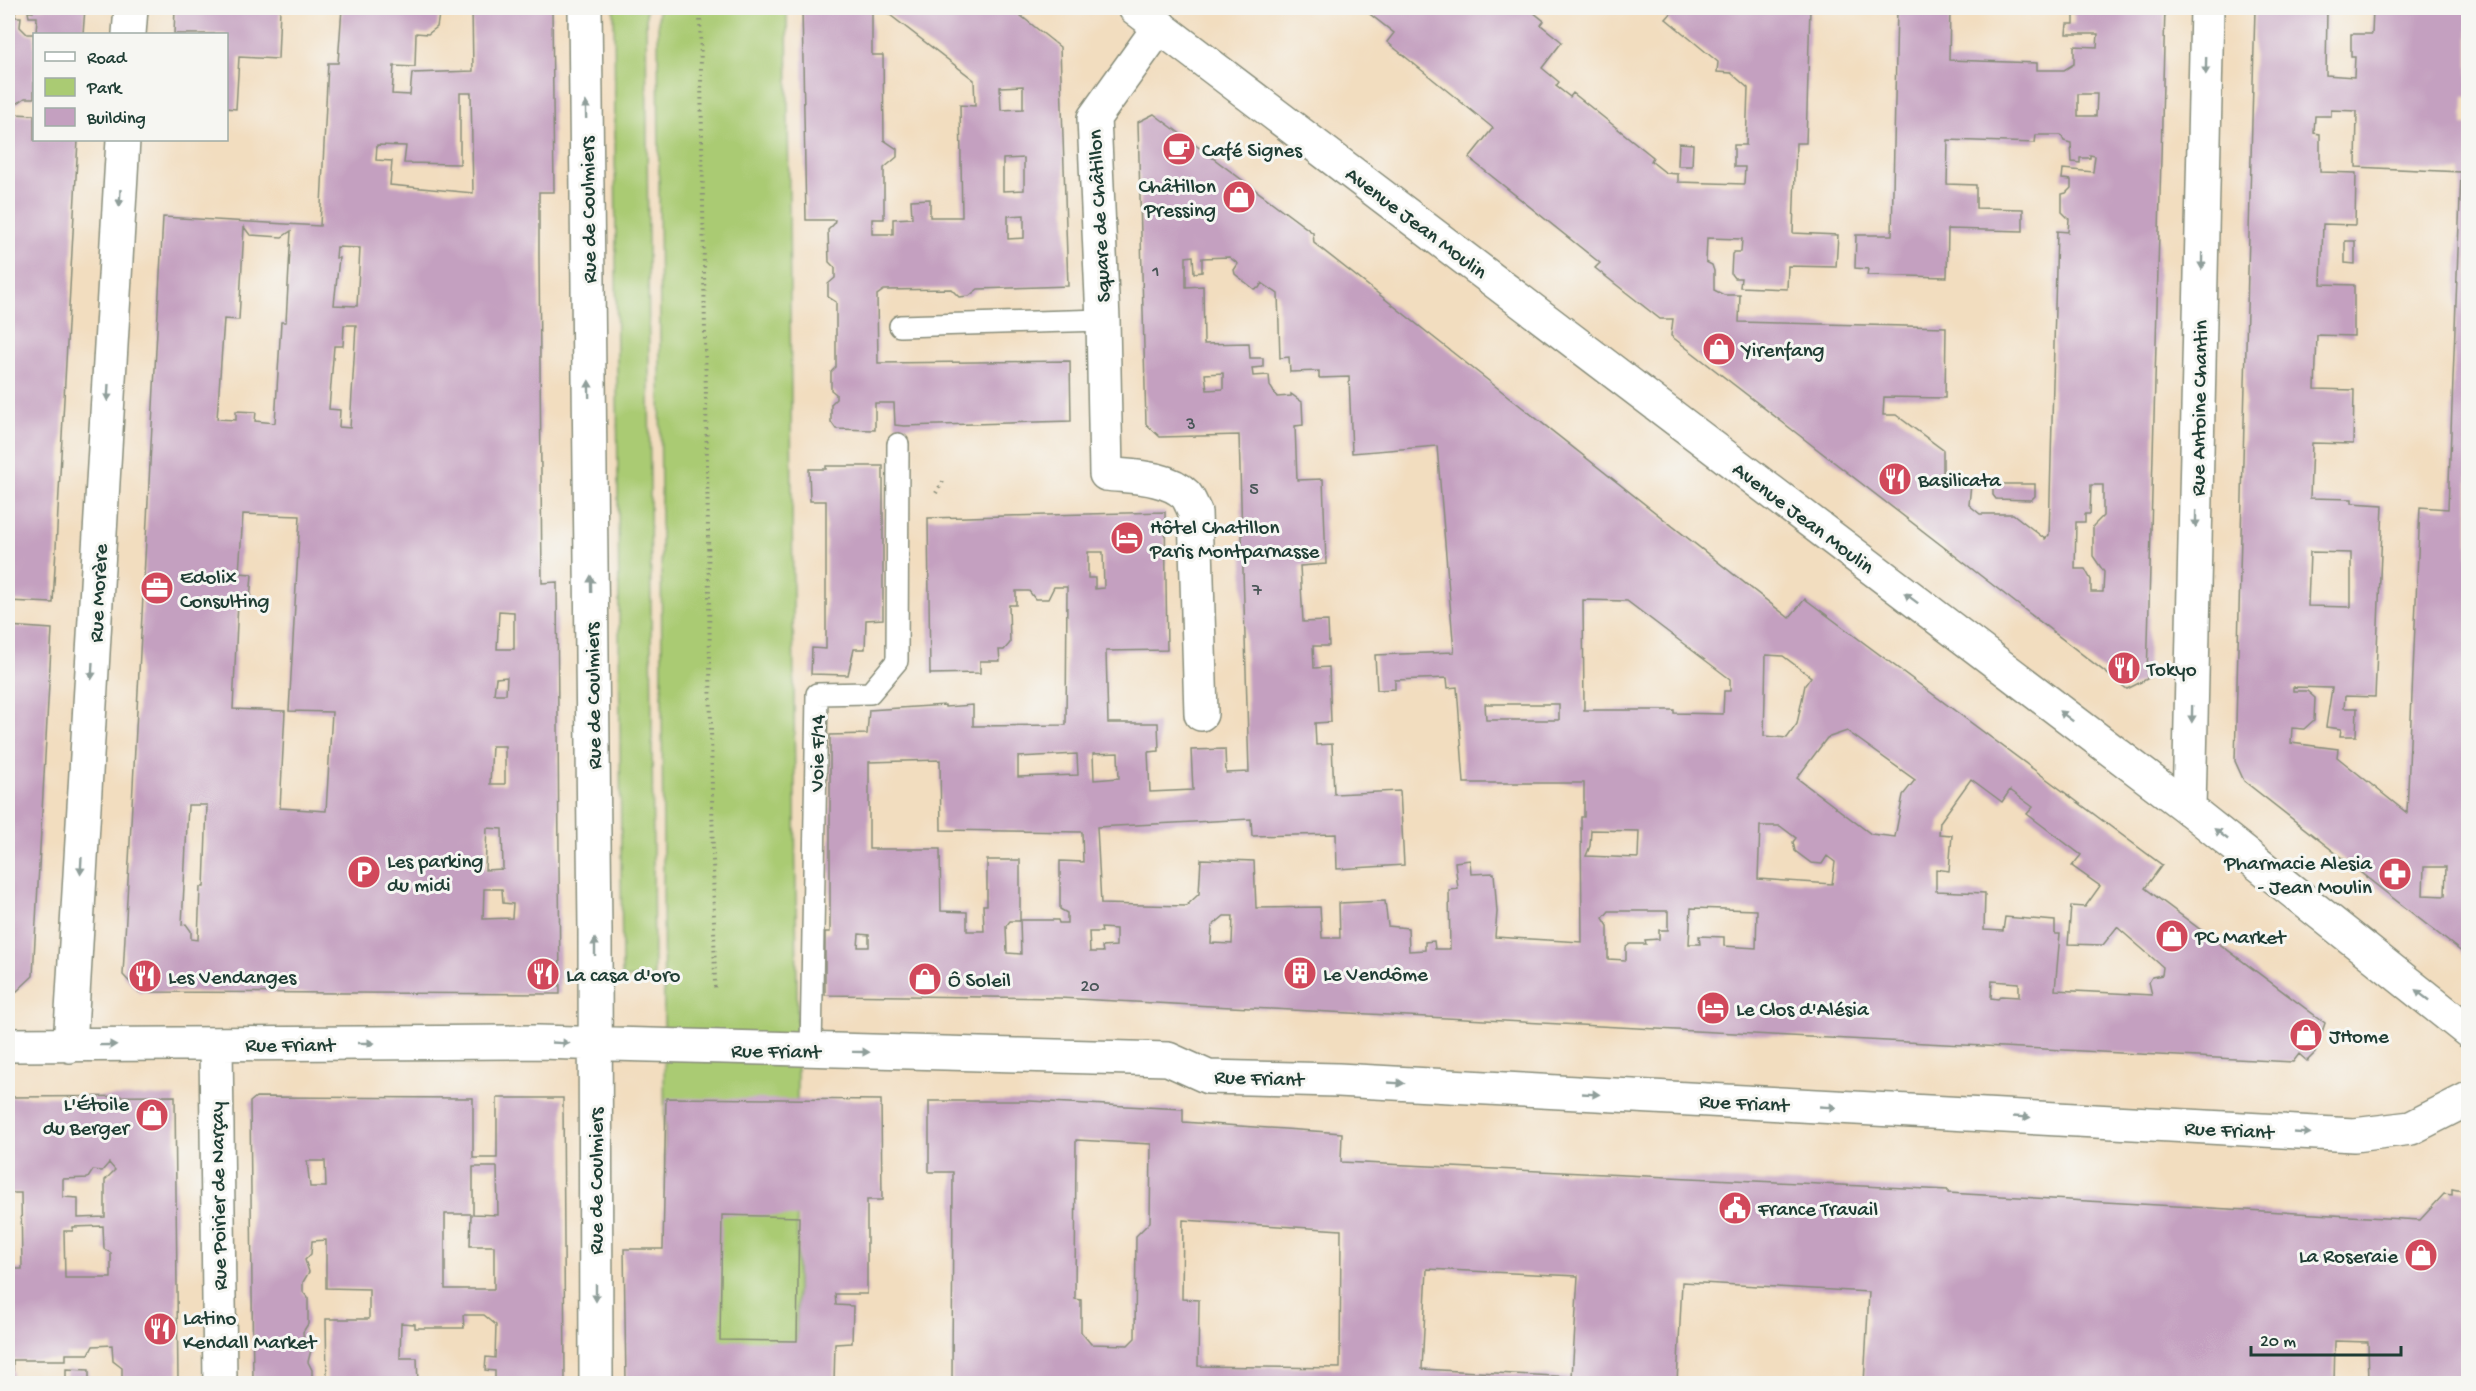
<svg xmlns="http://www.w3.org/2000/svg" width="2476" height="1391" font-family="'Gochi Hand',sans-serif">
<style>
.green{fill:#aacb73;stroke:#648454;stroke-width:1.5}
.building{fill:#c4a0c0;fill-rule:evenodd}
.lines{fill:none;stroke-linecap:round;stroke-linejoin:round}
.service-casing{stroke:#888d7a;stroke-width:24}
.minor-casing{stroke:#888d7a;stroke-width:36}
.secondary-casing{stroke:#888d7a;stroke-width:36}
.path{stroke:#888d7a;stroke-width:4;stroke-dasharray:1.5 4.5;stroke-linecap:butt}
.service{stroke:#fff;stroke-width:21}
.minor{stroke:#fff;stroke-width:33}
.secondary{stroke:#fff;stroke-width:33}
.oneway{fill:#8f9e9a}
.labels{text-anchor:middle;stroke-width:6;stroke-linejoin:round;paint-order:stroke}
.number-label{font-size:18px;fill:#485657}
.poi-label{font-size:21px;fill:#1f3d34;stroke:#f6f6f2;text-anchor:start}
.street-label{font-size:21px;fill:#1f3d34;stroke:#f6f6f2}
</style>
<rect width="100%" height="100%" fill="#f6f6f2"/>
<filter id="ink" filterUnits="userSpaceOnUse"><feTurbulence type="fractalNoise" baseFrequency=".0167" numOctaves="2"/><feDisplacementMap in="SourceGraphic" scale="12" xChannelSelector="R" yChannelSelector="G"/><feConvolveMatrix kernelMatrix="1 2 1 2 8 2 1 2 1" color-interpolation-filters="sRGB"/></filter>
<filter id="wash" filterUnits="userSpaceOnUse"><feTurbulence type="fractalNoise" baseFrequency=".008" numOctaves="4" result="noise"/><feDisplacementMap in="SourceGraphic" scale="24" xChannelSelector="R" yChannelSelector="G"/><feGaussianBlur stdDeviation="1.35" result="paint"/><feColorMatrix in="noise" values="0 0 0 0 0 0 0 0 0 0 0 0 0 0 0 0 0 1.4 0 .05"/><feComposite in="paint" operator="in"/></filter>
<g filter="url(#wash)">
<rect width="100%" height="100%" fill="#f2ddbf"/>
<path class="green" d="M614 8H646L654 978H622Z
M658 8H787L797 994V1383H666Z"/>
<g id="blocks">
<path class="building" d="M8 8H16L15 17H21L20 27 27 34H34V98H25L15 105V114L34 115V140H78L53 603 8 601Z
M33 8H85L83 34H36L37 17H29L28 12H33Z
M175 8H280L278 59 239 57 236 109 226 108V34H174Z
M342 8H440L437 27 428 34 416 33 415 67 394 66 392 94 410 95 412 73 473 71 472 8H552L554 192H539V255L542 583 557 582 560 994 139 992 123 975 163 217 320 226 328 63H338ZM460 93H471L473 193 390 185 392 161 376 160 377 145 406 146 404 163 460 164ZM244 227 250 235 282 237 291 231 286 322H281L275 423 255 421 256 412 236 411V420L217 419 224 319 239 320ZM337 247 360 248 357 306 334 305 339 258H336ZM344 325H356L350 428 339 427 340 410 329 409 334 346H343ZM243 514 300 516 289 711 332 712 326 811 280 808 285 711 233 709 238 601H250L252 574 239 573ZM499 611 514 612V649H497ZM507 677 506 694H494L496 678ZM492 746H505V784H490ZM188 805H207L204 887H200L198 940 191 939V931L186 924 182 925ZM487 828 502 829 503 869 485 870ZM484 889H502L503 903 513 904 512 918 483 919Z
M802 8H872V55H883L884 140 897 149V157L884 168V219H872V234H893V219L912 218 911 200 930 199V217H962L960 105 975 106 974 80 881 8H1011L1060 47 1068 286 978 289 969 296 959 297 951 289 884 290 877 295 878 363 1070 361 1071 421 904 426 895 425 894 403H875V430L836 429 831 422V404L836 399V394L831 390V372L836 367V302L828 297V284L835 278V268L829 262 828 230 834 224 835 220H806ZM1023 86V109L1001 110 1000 87ZM1024 158V190L1003 191V159ZM1024 215V238L1008 239V216Z
M1362 8H1528L1544 21 1541 25 1562 42 1542 68 1559 82 1556 86 1570 97 1573 93 1653 157 1651 161 1666 173 1678 174V182L1744 184 1745 167H1734V145H1746L1748 88 1731 73 1717 72 1718 62 1666 19 1676 8H1810L1806 143H1796L1793 233 1838 235 1836 267 1788 266 1787 289 1740 287 1741 278H1734L1731 274 1732 254 1734 252H1741L1742 239 1707 238 1706 262 1712 265 1714 271V290L1724 295H1740L1739 322 1946 327 1945 398 1884 397 1883 415H1896L1943 450V483H1971L1969 505 1980 514H2013L2045 539 2049 535 2057 231 2068 232 2069 219 2062 212V194L2066 193 2071 188V180L2062 179 2063 169 2093 172 2095 156 2090 155V158H2080V163L2072 162 2071 143 2064 141 2061 135H2036L2035 143 1948 140 1947 184 1976 185V208L2023 209V231L1948 229 1947 277 1867 275 1868 269 1855 268 1856 235H1892L1897 8H1950L1949 60 2037 63V70H2064L2074 64V46L2097 47 2098 34H2066L2067 24H2074V15L2067 8H2165L2147 679 2127 689 1671 336 1673 319H1660L1595 268 1600 263 1469 158 1493 128 1387 42 1394 33ZM2078 94H2097L2096 116H2078ZM2091 485H2103V516L2093 526V556L2104 572 2103 592H2091V580L2085 569H2075L2076 522H2085V514H2090Z
M2255 8H2327L2326 75 2354 77 2355 57H2351V34H2372L2373 8H2468V97H2464L2463 125H2468V957L2244 781 2235 761ZM2331 110 2357 111 2356 167 2461 172 2448 509 2420 507 2407 813 2337 757 2338 749 2291 743 2292 728 2304 729 2314 720 2315 698 2307 691H2293V687L2332 688 2326 727 2341 729 2340 736H2356L2357 708H2344L2345 696 2375 697 2383 505 2352 503V499L2310 498 2312 443 2353 444 2354 390 2315 389 2317 335 2354 336V285L2321 284 2323 224 2355 225 2356 173 2320 172V134L2314 133 2315 116H2331ZM2310 552 2351 553V607L2308 606ZM2424 867H2446L2445 896 2423 895Z
M1154 114 1313 233 1314 243 1789 618 1805 599 2162 865 2145 888 2325 1023 2315 1053 2307 1061 2299 1054 2293 1062 1059 998 825 995V932H830V735L867 734 869 710 945 705V707L973 705V726L1066 725 1067 587H1054L1048 599H1035L1029 591H1016V605H1009L1010 643 1004 650H999L1000 661H980V673L930 674 928 518 1165 512 1167 650 1106 651 1108 723H1158L1159 751 1148 752 1150 792 1193 790 1191 750 1225 749 1226 773 1249 772 1239 435 1160 437 1146 424 1138 122ZM1193 256 1194 273 1202 272V258L1229 257 1238 264 1234 270 1235 274 1254 289 1259 288 1262 283 1278 294 1280 358 1289 357 1290 372 1319 371V378L1349 377 1352 453 1437 446 1454 652 1375 655 1377 690 1395 689V680L1447 678 1448 688 1457 687 1464 783H1584V817H1581L1582 942 1495 937 1497 912 1494 873 1471 874 1470 860 1455 862 1458 889 1449 890 1450 949H1435L1434 941 1425 942V950L1409 951 1408 928 1388 926 1385 901 1339 903 1340 938H1322L1320 907 1256 908 1254 861 1201 859 1199 894 1186 906 1101 904 1097 827 1251 819 1252 836 1336 834 1337 869 1404 865 1400 791 1334 794 1332 744 1316 745 1315 723 1331 722 1329 667 1314 668 1313 646H1329L1328 621 1303 622 1300 566 1326 564 1323 479 1297 480 1295 426 1303 425 1302 402 1291 394V396L1277 397 1270 386 1269 375 1253 376 1252 368 1263 367V358H1250L1249 343 1204 344 1203 286 1186 287V257ZM1223 373V389L1207 390 1205 374ZM1088 552H1103L1104 588 1095 589V578H1088ZM1583 600 1627 601 1730 679V691H1724L1723 714 1674 713V710H1584ZM1766 655 1783 656 1811 677 1805 685 1797 724 1787 738 1764 736ZM1485 704H1559V720H1486ZM1847 731 1915 780 1903 795 1895 837 1871 834 1797 778 1827 738ZM1118 753 1119 778 1094 780 1093 754ZM1077 754 1078 775 1018 777V757ZM940 760 941 830 1082 832 1083 862 1060 861V909L1067 913V923H1059L1058 920H1020L1021 954 1007 953 1006 926 1010 921H1020V860H987V905H983L984 931H967V912L941 911 940 849H869V762ZM1971 779 2002 802 2010 790 2033 807 2027 814 2081 855 2072 866 2100 886 2085 907 2071 906 2068 944 2103 945 2117 927 2163 967 2162 975 2152 977 2149 982 2152 995 2055 990 2060 934H2055V921L2005 917 2003 931 1984 930 1985 893 1936 891V869L1949 871 1952 835 1939 834 1940 822ZM1760 826H1780L1796 838 1793 842 1795 851 1811 863 1822 864 1827 856 1835 862 1832 884 1758 879ZM1591 830 1639 831 1638 858 1586 856 1590 846ZM1691 908 1757 910 1756 948 1724 946V937L1699 936 1700 944H1689ZM1609 911H1668V930H1659V939L1645 940 1646 944H1630L1626 947V960L1608 959V926L1603 918ZM1224 916H1233L1232 944 1211 943 1212 926ZM1101 928 1116 929V946L1102 947 1103 952H1090L1089 932H1102ZM859 934 869 935V947H858ZM1992 981 2019 983V997L2001 996 1998 999 1991 998Z
M1679 143 1693 144 1692 166H1678Z
M2345 241H2355V264L2345 263Z
M826 466H883V619L866 620 865 649H854L848 675 811 674 812 648 826 649V501H810L809 469H826Z
M1993 484H2035V496L2031 500 1996 499 1993 495Z
M8 626 52 629 33 976 16 992H8Z
M175 1096 178 1383H122V1368L113 1361 112 1345 93 1346 89 1354H66V1360H13V1379H8V1269H22L21 1193H8V1097ZM109 1163 115 1170 105 1180V1217L78 1218V1198L63 1197V1179L88 1178 93 1170 102 1171ZM103 1226 104 1249 111 1253V1278H65L64 1231H73V1227Z
M256 1097 473 1098V1158H497V1098H563L565 1383H495V1371L485 1370 486 1357 495 1358 496 1325 484 1315H463L464 1328H415V1324L401 1323 400 1358H417L418 1383H327L326 1319H369V1289L326 1288V1240L312 1241 311 1254 305 1260 309 1272 303 1282V1292L308 1298V1324L303 1332 304 1341 311 1350 308 1362 312 1370V1383H253L250 1102ZM307 1161H325L326 1187H310ZM473 1167H497L498 1215 473 1214ZM445 1214H471L470 1246H494V1289H445Z
M666 1098 881 1100 882 1200H867V1294H835L836 1305 853 1306 852 1343 835 1344 834 1383H626L624 1249H663ZM722 1215 799 1217 797 1341 720 1340Z
M929 1101H1030L1183 1109V1122L1342 1133 1341 1162 1948 1190V1193L2420 1220 2444 1194 2452 1195V1189L2468 1192V1292H2467L2466 1328 2464 1329 2465 1338H2468V1383H2369L2368 1342 2335 1341 2334 1383H1864L1869 1292 1682 1282 1677 1383H952L953 1172H929ZM1076 1140 1151 1144 1150 1222 1136 1236 1135 1338 1128 1345 1091 1344 1081 1332V1300L1075 1299ZM1183 1220 1341 1230 1340 1368 1198 1366 1199 1300 1182 1299ZM1427 1269 1578 1276 1572 1377 1422 1369Z
M66 1369 89 1370V1383H66Z"/>
</g>
</g>
<g filter="url(#ink)">
<use href="#blocks" fill-opacity="0" stroke="#888d7a" stroke-width="1.5"/>
<g class="lines">
<g class="service-casing">
<path id="service" d="M900 326 1103 320
M811 1051 817 694 870 693 897 661 898 444"/>
</g>
<g class="minor-casing">
<path id="minor" d="M585 8 595 931 596 1384
M1160 26 1094 118 1103 320 1106 474C1131 477 1167 476 1186 495 1190 500 1192 507 1195 512L1201 714
M129 34 131 8
M2189 809 2207 8
M216 1044 220 1384
M8 1045 538 1042 1168 1059 1208 1077 1338 1080 2354 1135 2411 1128 2468 1099
M70 1046 123 140"/>
</g>
<g class="secondary-casing">
<path id="secondary" d="M1135 8 2189 809 2468 1031"/>
</g>
<path class="path" d="M700 8 715 989
M936 493 944 480"/>
<use href="#service" class="service"/>
<use href="#minor" class="minor"/>
<use href="#secondary" class="secondary"/>
</g>
<defs><path id="oneway-solid" d="M-6-.8H1V-3.2L6.5 0L1 3.2V.8H-6Z" transform="scale(1.5)"/></defs>
<g class="oneway">
<use href="#oneway-solid" transform="translate(2206 66) rotate(91)"/>
<use href="#oneway-solid" transform="translate(586 110) rotate(-91)"/>
<use href="#oneway-solid" transform="translate(120 198) rotate(93)"/>
<use href="#oneway-solid" transform="translate(2202 261) rotate(91)"/>
<use href="#oneway-solid" transform="translate(589 389) rotate(-91)"/>
<use href="#oneway-solid" transform="translate(108 393) rotate(93)"/>
<use href="#oneway-solid" transform="translate(2196 519) rotate(91)"/>
<use href="#oneway-solid" transform="translate(591 584) rotate(-91)"/>
<use href="#oneway-solid" transform="translate(1911 598) rotate(-143)"/>
<use href="#oneway-solid" transform="translate(92 671) rotate(93)"/>
<use href="#oneway-solid" transform="translate(2192 714) rotate(91)"/>
<use href="#oneway-solid" transform="translate(2066 716) rotate(-143)"/>
<use href="#oneway-solid" transform="translate(2221 834) rotate(-142)"/>
<use href="#oneway-solid" transform="translate(81 866) rotate(93)"/>
<use href="#oneway-solid" transform="translate(595 947) rotate(-90)"/>
<use href="#oneway-solid" transform="translate(2422 995) rotate(-142)"/>
<use href="#oneway-solid" transform="translate(366 1043)"/>
<use href="#oneway-solid" transform="translate(561 1043) rotate(3)"/>
<use href="#oneway-solid" transform="translate(108 1045) rotate(-1)"/>
<use href="#oneway-solid" transform="translate(861 1052) rotate(1)"/>
<use href="#oneway-solid" transform="translate(1396 1083) rotate(3)"/>
<use href="#oneway-solid" transform="translate(1591 1094) rotate(3)"/>
<use href="#oneway-solid" transform="translate(1828 1107) rotate(3)"/>
<use href="#oneway-solid" transform="translate(2022 1117) rotate(3)"/>
<use href="#oneway-solid" transform="translate(2302 1133) rotate(3)"/>
<use href="#oneway-solid" transform="translate(596 1293) rotate(90)"/>
</g>
</g>
<defs>
<g id="cafe-disc" transform="scale(1.725)"><circle r="9.5" fill="#d1495b" stroke="#f6f6f2"/><path d="M-5.5-4.5H6V0H3Q3 3.5 0 3.5H-2.5Q-5.5 3.5-5.5 0ZM3-3.2v2h1.7v-2ZM-6 4.5H4V6H-6Z" fill="#fff"/></g>
<g id="shop-disc" transform="scale(1.725)"><circle r="9.5" fill="#d1495b" stroke="#f6f6f2"/><path d="M-5-2.5h2.3a2.7 3.5 0 0 1 5.4 0H5L5.5 6h-11ZM-1.5-2.5h3a1.5 2.3 0 0 0-3 0Z" fill="#fff"/></g>
<g id="restaurant-disc" transform="scale(1.725)"><circle r="9.5" fill="#d1495b" stroke="#f6f6f2"/><path d="M-5-6h1v4h1v-4h1v4h1v-4h1v5L-1.5 .5V6h-2V.5L-5-1ZM5-6V6H3V1.5H1.5Q1.5-4 5-6Z" fill="#fff"/></g>
<g id="hotel-disc" transform="scale(1.725)"><circle r="9.5" fill="#d1495b" stroke="#f6f6f2"/><path d="M-6-4.5h1.5V1H6V5H4.5V3h-9V5H-6ZM-4 0a1.8 1.8 0 1 1 3.6 0ZM.5 0V-2.5h3Q6-2.5 6 0Z" fill="#fff"/></g>
<g id="office-disc" transform="scale(1.725)"><circle r="9.5" fill="#d1495b" stroke="#f6f6f2"/><path d="M-6-3h4V-5.5h4V-3h4V5H-6ZM-1-4.5V-3h2v-1.5ZM-6 0V1H6V0Z" fill="#fff"/></g>
<g id="parking-disc" transform="scale(1.725)"><circle r="9.5" fill="#d1495b" stroke="#f6f6f2"/><path d="M-3.5-5.5H1a3.5 3.5 0 0 1 0 7H-1V5.5H-3.5ZM-1-3.4V-.6H.8a1.4 1.4 0 0 0 0-2.8Z" fill="#fff"/></g>
<g id="pharmacy-disc" transform="scale(1.725)"><circle r="9.5" fill="#d1495b" stroke="#f6f6f2"/><path d="M-2-6h4v4h4v4h-4v4h-4v-4h-4v-4h4Z" fill="#fff"/></g>
<g id="building-disc" transform="scale(1.725)"><circle r="9.5" fill="#d1495b" stroke="#f6f6f2"/><path d="M-4-6H4V6H1V3H-1V6H-4ZM-2.5-4.3h1.7v1.8h-1.7ZM.8-4.3h1.7v1.8H.8ZM-2.5-1h1.7V.8h-1.7ZM.8-1h1.7V.8H.8Z" fill="#fff"/></g>
<g id="civic-disc" transform="scale(1.725)"><circle r="9.5" fill="#d1495b" stroke="#f6f6f2"/><path d="M-.6-6.5H3V-4.5H.6V-3L4-1V1h2V6H-6V1h2V-1L-.6-3ZM-1.2 2.5V6h2.4V2.5Z" fill="#fff"/></g>
</defs>
<g fill-rule="evenodd">
<use href="#cafe-disc" x="1179" y="149"/>
<use href="#shop-disc" x="1239" y="197"/>
<use href="#shop-disc" x="1719" y="349"/>
<use href="#restaurant-disc" x="1895" y="479"/>
<use href="#hotel-disc" x="1127" y="538"/>
<use href="#office-disc" x="157" y="588"/>
<use href="#restaurant-disc" x="2124" y="668"/>
<use href="#parking-disc" x="364" y="872"/>
<use href="#pharmacy-disc" x="2395" y="874"/>
<use href="#shop-disc" x="2172" y="936"/>
<use href="#building-disc" x="1300" y="973"/>
<use href="#restaurant-disc" x="543" y="974"/>
<use href="#restaurant-disc" x="145" y="976"/>
<use href="#shop-disc" x="925" y="979"/>
<use href="#hotel-disc" x="1713" y="1008"/>
<use href="#shop-disc" x="2306" y="1035"/>
<use href="#shop-disc" x="152" y="1115"/>
<use href="#civic-disc" x="1735" y="1208"/>
<use href="#shop-disc" x="2421" y="1255"/>
<use href="#restaurant-disc" x="160" y="1329"/>
</g>
<g class="labels">
<g class="number-label">
<text x="1156" y="276">1</text>
<text x="1191" y="429">3</text>
<text x="1254" y="494">5</text>
<text x="1257" y="595">7</text>
<text x="1090" y="991">20</text>
</g>
<g class="poi-label">
<text x="1202" y="156">Café Signes</text>
<text x="1216" y="192" text-anchor="end">Châtillon<tspan x="1216" dy="24">Pressing</tspan></text>
<text x="1742" y="356">Yirenfang</text>
<text x="1918" y="486">Basilicata</text>
<text x="1150" y="533">Hôtel Chatillon<tspan x="1150" dy="24">Paris Montparnasse</tspan></text>
<text x="180" y="583">Edolix<tspan x="180" dy="24">Consulting</tspan></text>
<text x="2147" y="675">Tokyo</text>
<text x="387" y="867">Les parking<tspan x="387" dy="24">du midi</tspan></text>
<text x="2372" y="869" text-anchor="end">Pharmacie Alesia<tspan x="2372" dy="24">- Jean Moulin</tspan></text>
<text x="2195" y="943">PC Market</text>
<text x="1323" y="980">Le Vendôme</text>
<text x="566" y="981">La casa d'oro</text>
<text x="168" y="983">Les Vendanges</text>
<text x="948" y="986">Ô Soleil</text>
<text x="1736" y="1015">Le Clos d'Alésia</text>
<text x="2329" y="1042">JHome</text>
<text x="129" y="1110" text-anchor="end">L'Étoile<tspan x="129" dy="24">du Berger</tspan></text>
<text x="1758" y="1215">France Travail</text>
<text x="2398" y="1262" text-anchor="end">La Roseraie</text>
<text x="183" y="1324">Latino<tspan x="183" dy="24">Kendall Market</tspan></text>
</g>
<g class="street-label">
<text transform="translate(587 210) rotate(-91)" y="7">Rue de Coulmiers</text>
<text transform="translate(1098 216) rotate(-93)" y="7">Square de Châtillon</text>
<text transform="translate(1417 222) rotate(37)" y="7">Avenue Jean Moulin</text>
<text transform="translate(2198 408) rotate(-89)" y="7">Rue Antoine Chantin</text>
<text transform="translate(1804 517) rotate(37)" y="7">Avenue Jean Moulin</text>
<text transform="translate(97 593) rotate(-87)" y="7">Rue Morère</text>
<text transform="translate(592 696) rotate(-91)" y="7">Rue de Coulmiers</text>
<text transform="translate(816 753) rotate(-89)" y="7">Voie F/14</text>
<text x="290" y="1051">Rue Friant</text>
<text transform="translate(776 1050) rotate(1)" y="7">Rue Friant</text>
<text transform="translate(1259 1077) rotate(2)" y="7">Rue Friant</text>
<text transform="translate(1744 1102) rotate(3)" y="7">Rue Friant</text>
<text transform="translate(2229 1129) rotate(3)" y="7">Rue Friant</text>
<text transform="translate(595 1181) rotate(-90)" y="7">Rue de Coulmiers</text>
<text transform="translate(217 1196) rotate(-91)" y="7">Rue Poirier de Narçay</text>
</g>
</g>
<rect width="2476" height="1391" fill="none" stroke="#f6f6f2" stroke-width="30"/>
<rect x="33" y="33" width="195" height="108" fill="#f6f6f2" stroke="#a0aca6" stroke-width="1.5"/>
<rect x="45" y="52" width="30" height="9" fill="#ffffff" stroke="#a0aca6" stroke-width="1.5"/>
<text x="87" y="63" font-size="18" fill="#1f3d34">Road</text>
<rect x="45" y="78" width="30" height="18" fill="#aacb73" stroke="#a0aca6" stroke-width="1.5"/>
<text x="87" y="93" font-size="18" fill="#1f3d34">Park</text>
<rect x="45" y="108" width="30" height="18" fill="#c4a0c0" stroke="#a0aca6" stroke-width="1.5"/>
<text x="87" y="123" font-size="18" fill="#1f3d34">Building</text>
<path d="M2251 1346v9h150v-9" fill="none" stroke="#1f3d34" stroke-width="3"/>
<text x="2260" y="1346" font-size="18" fill="#1f3d34" stroke="#f6f6f2" stroke-width="4.5" paint-order="stroke">20 m</text>
</svg>
